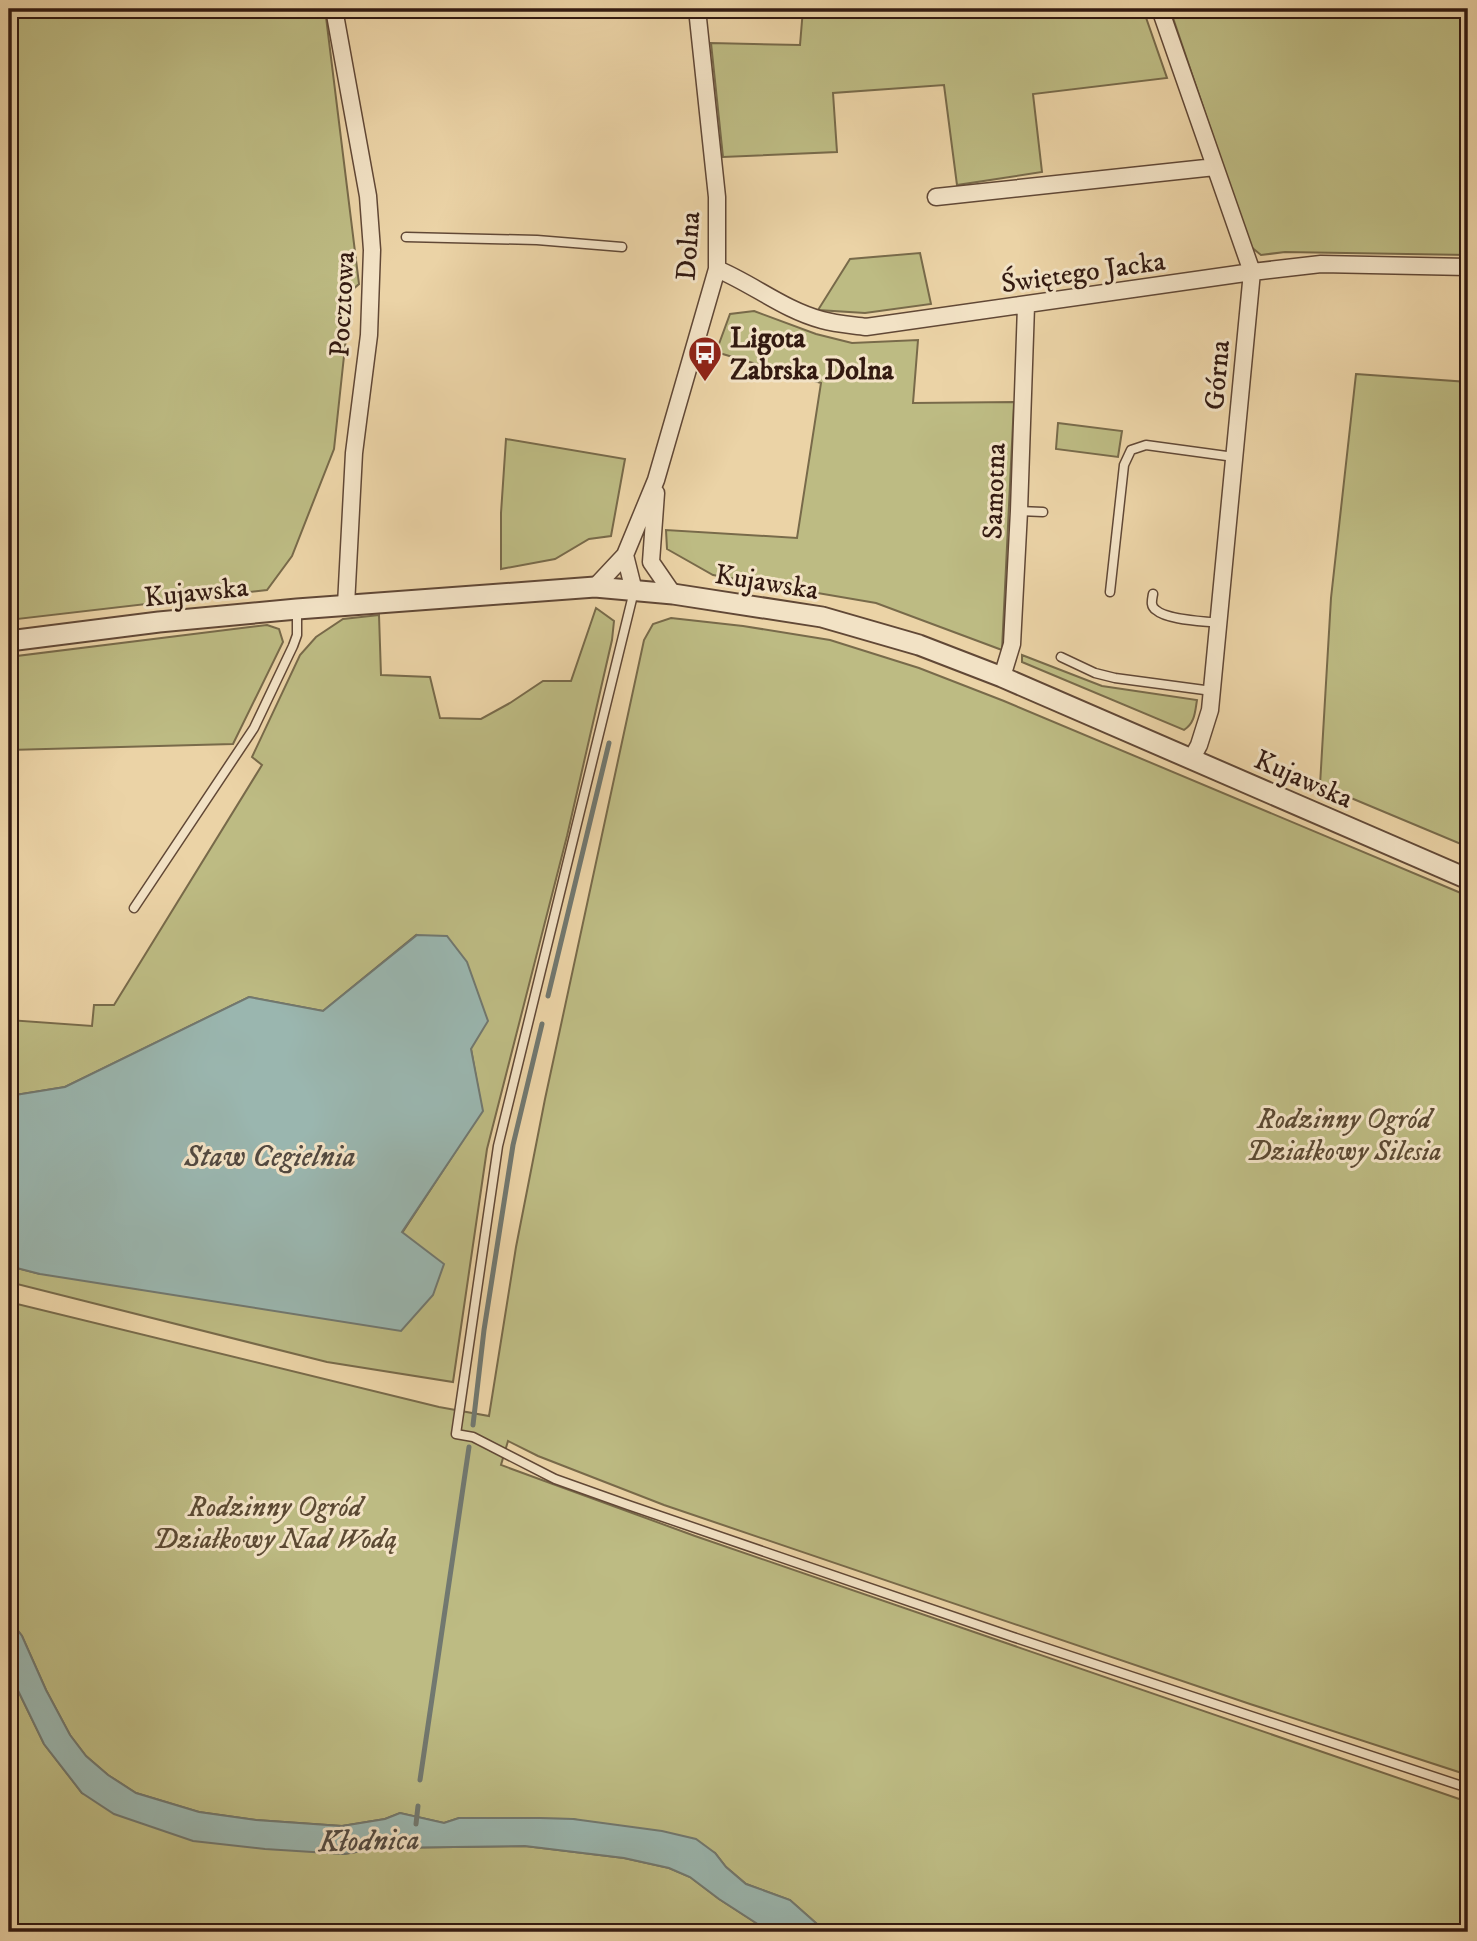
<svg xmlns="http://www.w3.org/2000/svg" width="1477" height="1941" font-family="'IM FELL DW Pica',serif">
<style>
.green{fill:#bdbb83;stroke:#786a4a;stroke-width:2}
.water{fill:#9ab6af;stroke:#717870;stroke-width:2}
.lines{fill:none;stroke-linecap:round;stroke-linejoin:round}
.stream{stroke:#717870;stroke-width:5}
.service-casing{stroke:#614836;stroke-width:11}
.minor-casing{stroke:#614836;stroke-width:19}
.tertiary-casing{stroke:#614836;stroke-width:23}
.service{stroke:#f2e2c5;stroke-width:8}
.minor{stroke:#f2e2c5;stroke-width:16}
.tertiary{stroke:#f2e2c5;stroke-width:19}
.labels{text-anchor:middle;stroke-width:6;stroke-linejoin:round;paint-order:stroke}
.street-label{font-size:28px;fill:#331a11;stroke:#f2e2c5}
.poi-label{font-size:28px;font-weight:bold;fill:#331a11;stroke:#f2e2c5;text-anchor:start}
.park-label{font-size:28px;font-style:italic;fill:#5c4a33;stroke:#f2e2c5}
.water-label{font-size:30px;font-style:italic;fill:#524940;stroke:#f2e2c5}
</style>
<rect width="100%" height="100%" fill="#ebd3a6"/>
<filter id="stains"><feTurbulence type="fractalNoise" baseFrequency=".00286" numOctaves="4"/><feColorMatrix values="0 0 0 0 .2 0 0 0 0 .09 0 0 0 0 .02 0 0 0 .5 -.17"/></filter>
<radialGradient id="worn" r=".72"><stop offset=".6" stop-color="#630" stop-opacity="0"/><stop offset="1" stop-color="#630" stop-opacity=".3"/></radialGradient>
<path class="green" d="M9 9H325L359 284 351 291 334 449 292 556 267 590 9 620Z
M803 9H1143L1167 78 1033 94 1042 172 957 185 944 85 833 93 837 152 723 157 711 43 800 45Z
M1170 9H1468V255L1285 252 1261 255 1250 246Z
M920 253 931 304 865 313 818 310 850 259Z
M754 311 816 334 852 343 918 340 913 403 1014 402 1002 650 876 603 713 575 667 549 666 530 797 538 821 383 716 352 730 314Z
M1356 374 1468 382V847L1320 785 1331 598Z
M1058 423 1122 431 1118 457 1056 449Z
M506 439 625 459 611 536 589 539 555 559 501 569V513Z
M596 608 614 621 612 640 567 836 487 1149 453 1382 327 1362 9 1282V1266L40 1274 402 1233 482 1111 471 1049 416 935 323 1011 249 997 65 1087 9 1096V1020L92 1026 94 1005H114L262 765 252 757 300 655 316 637 343 619 379 615 381 675 430 677 440 718 481 719 510 703 543 681H571Z
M671 618 743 626 830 640 919 668 1004 701 1468 896V1775L1250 1704 664 1505 538 1456 508 1441 501 1465 695 1536 1468 1802V1932H826L790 1900 746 1884 726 1867 715 1853 573 1819 459 1818 444 1823 400 1813 385 1819 342 1826 256 1820 199 1812 136 1793 108 1775 86 1756 70 1735 46 1690 22 1636 9 1619V1302L439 1407 489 1416 516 1247 545 1099 644 640 653 624Z
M267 625 279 629 283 642 233 744 9 750V657Z
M1022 655 1102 686 1197 700C1195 712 1195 723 1184 730L1022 662Z
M9 1672 44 1744 82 1793 344 1854 380 1848 525 1846 624 1858 669 1868 690 1877 719 1899 770 1932H9Z"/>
<path class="water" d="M417 935 447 936 467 962 488 1021 471 1049 483 1111 402 1232 444 1264 433 1295 401 1331 40 1274 9 1266V1096L65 1087 249 997 323 1011Z
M9 1619 22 1636 46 1690 70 1735 86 1756 108 1775 136 1793 199 1812 256 1820 342 1826 385 1819 400 1813 444 1823 459 1818H540L573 1819 662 1831 696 1839 715 1853 726 1867 746 1884 790 1900 826 1932H770L719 1899 690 1877 669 1868 624 1858 525 1846 380 1848 344 1854 265 1849 193 1841 114 1814 82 1793 44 1744 9 1672Z"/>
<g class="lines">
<path class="stream" d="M548 996 609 743
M473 1425 484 1330 513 1145 542 1024
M420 1780 469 1447
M416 1824 418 1806"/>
<g class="service-casing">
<path id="service" d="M406 237 537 240 622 247
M1019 511 1043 512
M634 591 498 1146 456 1434 473 1437 555 1479 628 1505 1013 1637 1468 1788
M1110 592 1124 465 1131 450 1146 445 1234 457
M1153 594C1152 600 1150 606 1156 610 1167 620 1203 621 1218 623
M1061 657 1095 673 1115 678 1212 691
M134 908 254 728 293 646 297 635V611"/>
</g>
<g class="minor-casing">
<path id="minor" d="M334 9 368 196 372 250 369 335 354 453 346 605
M1160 9 1252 272 1210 710 1199 745 1192 758
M936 197 1215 167
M717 269C753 284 784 310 822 320 836 324 852 325 866 327L1252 272 1321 264 1468 267
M656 493 651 562 673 594
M625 555 634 591
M595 587 625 555 656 480 717 269V197L697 9
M1002 677 1012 644 1019 511 1026 306"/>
</g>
<g class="tertiary-casing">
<path id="tertiary" d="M9 641 159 622 297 609 595 587 673 594 822 617 919 645 1002 677 1468 879"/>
</g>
<use href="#service" class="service"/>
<use href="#minor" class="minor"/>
<use href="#tertiary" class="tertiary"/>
</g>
<defs>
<g id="bus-pin" transform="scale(1.75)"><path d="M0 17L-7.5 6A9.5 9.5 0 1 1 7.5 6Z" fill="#8f2418" stroke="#f2e2c5"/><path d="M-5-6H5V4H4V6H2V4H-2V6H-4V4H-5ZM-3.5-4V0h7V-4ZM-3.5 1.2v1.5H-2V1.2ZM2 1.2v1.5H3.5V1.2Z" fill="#fff"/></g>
</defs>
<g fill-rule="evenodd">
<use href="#bus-pin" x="705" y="353"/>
</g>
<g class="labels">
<g class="street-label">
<text transform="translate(687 246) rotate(-86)" y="10">Dolna</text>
<text transform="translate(1083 271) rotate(-8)" y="10">Świętego Jacka</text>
<text transform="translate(341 304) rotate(-87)" y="10">Pocztowa</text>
<text transform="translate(1216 375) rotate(-85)" y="10">Górna</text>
<text transform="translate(993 491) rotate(-88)" y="10">Samotna</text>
<text transform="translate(767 581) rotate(9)" y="10">Kujawska</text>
<text transform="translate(196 591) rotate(-6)" y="10">Kujawska</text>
<text transform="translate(1304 778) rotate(24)" y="10">Kujawska</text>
</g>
<g class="poi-label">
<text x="730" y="347">Ligota<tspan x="730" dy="32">Zabrska Dolna</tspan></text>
</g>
<g class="park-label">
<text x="1344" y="1128">Rodzinny Ogród<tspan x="1344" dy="32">Działkowy Silesia</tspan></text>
<text x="275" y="1516">Rodzinny Ogród<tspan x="275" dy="32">Działkowy Nad Wodą</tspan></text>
</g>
<g class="water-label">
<text x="270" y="1166">Staw Cegielnia</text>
<text transform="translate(369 1840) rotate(-1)" y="10">Kłodnica</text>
</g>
</g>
<rect width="1477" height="1941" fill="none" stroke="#ebd3a6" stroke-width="35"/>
<rect x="10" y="10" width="1456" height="1920" fill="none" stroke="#331a11" stroke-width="3.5"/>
<rect x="18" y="18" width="1442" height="1906" fill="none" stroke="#331a11" stroke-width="2"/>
<rect width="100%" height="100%" filter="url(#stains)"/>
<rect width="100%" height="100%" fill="url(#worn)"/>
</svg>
